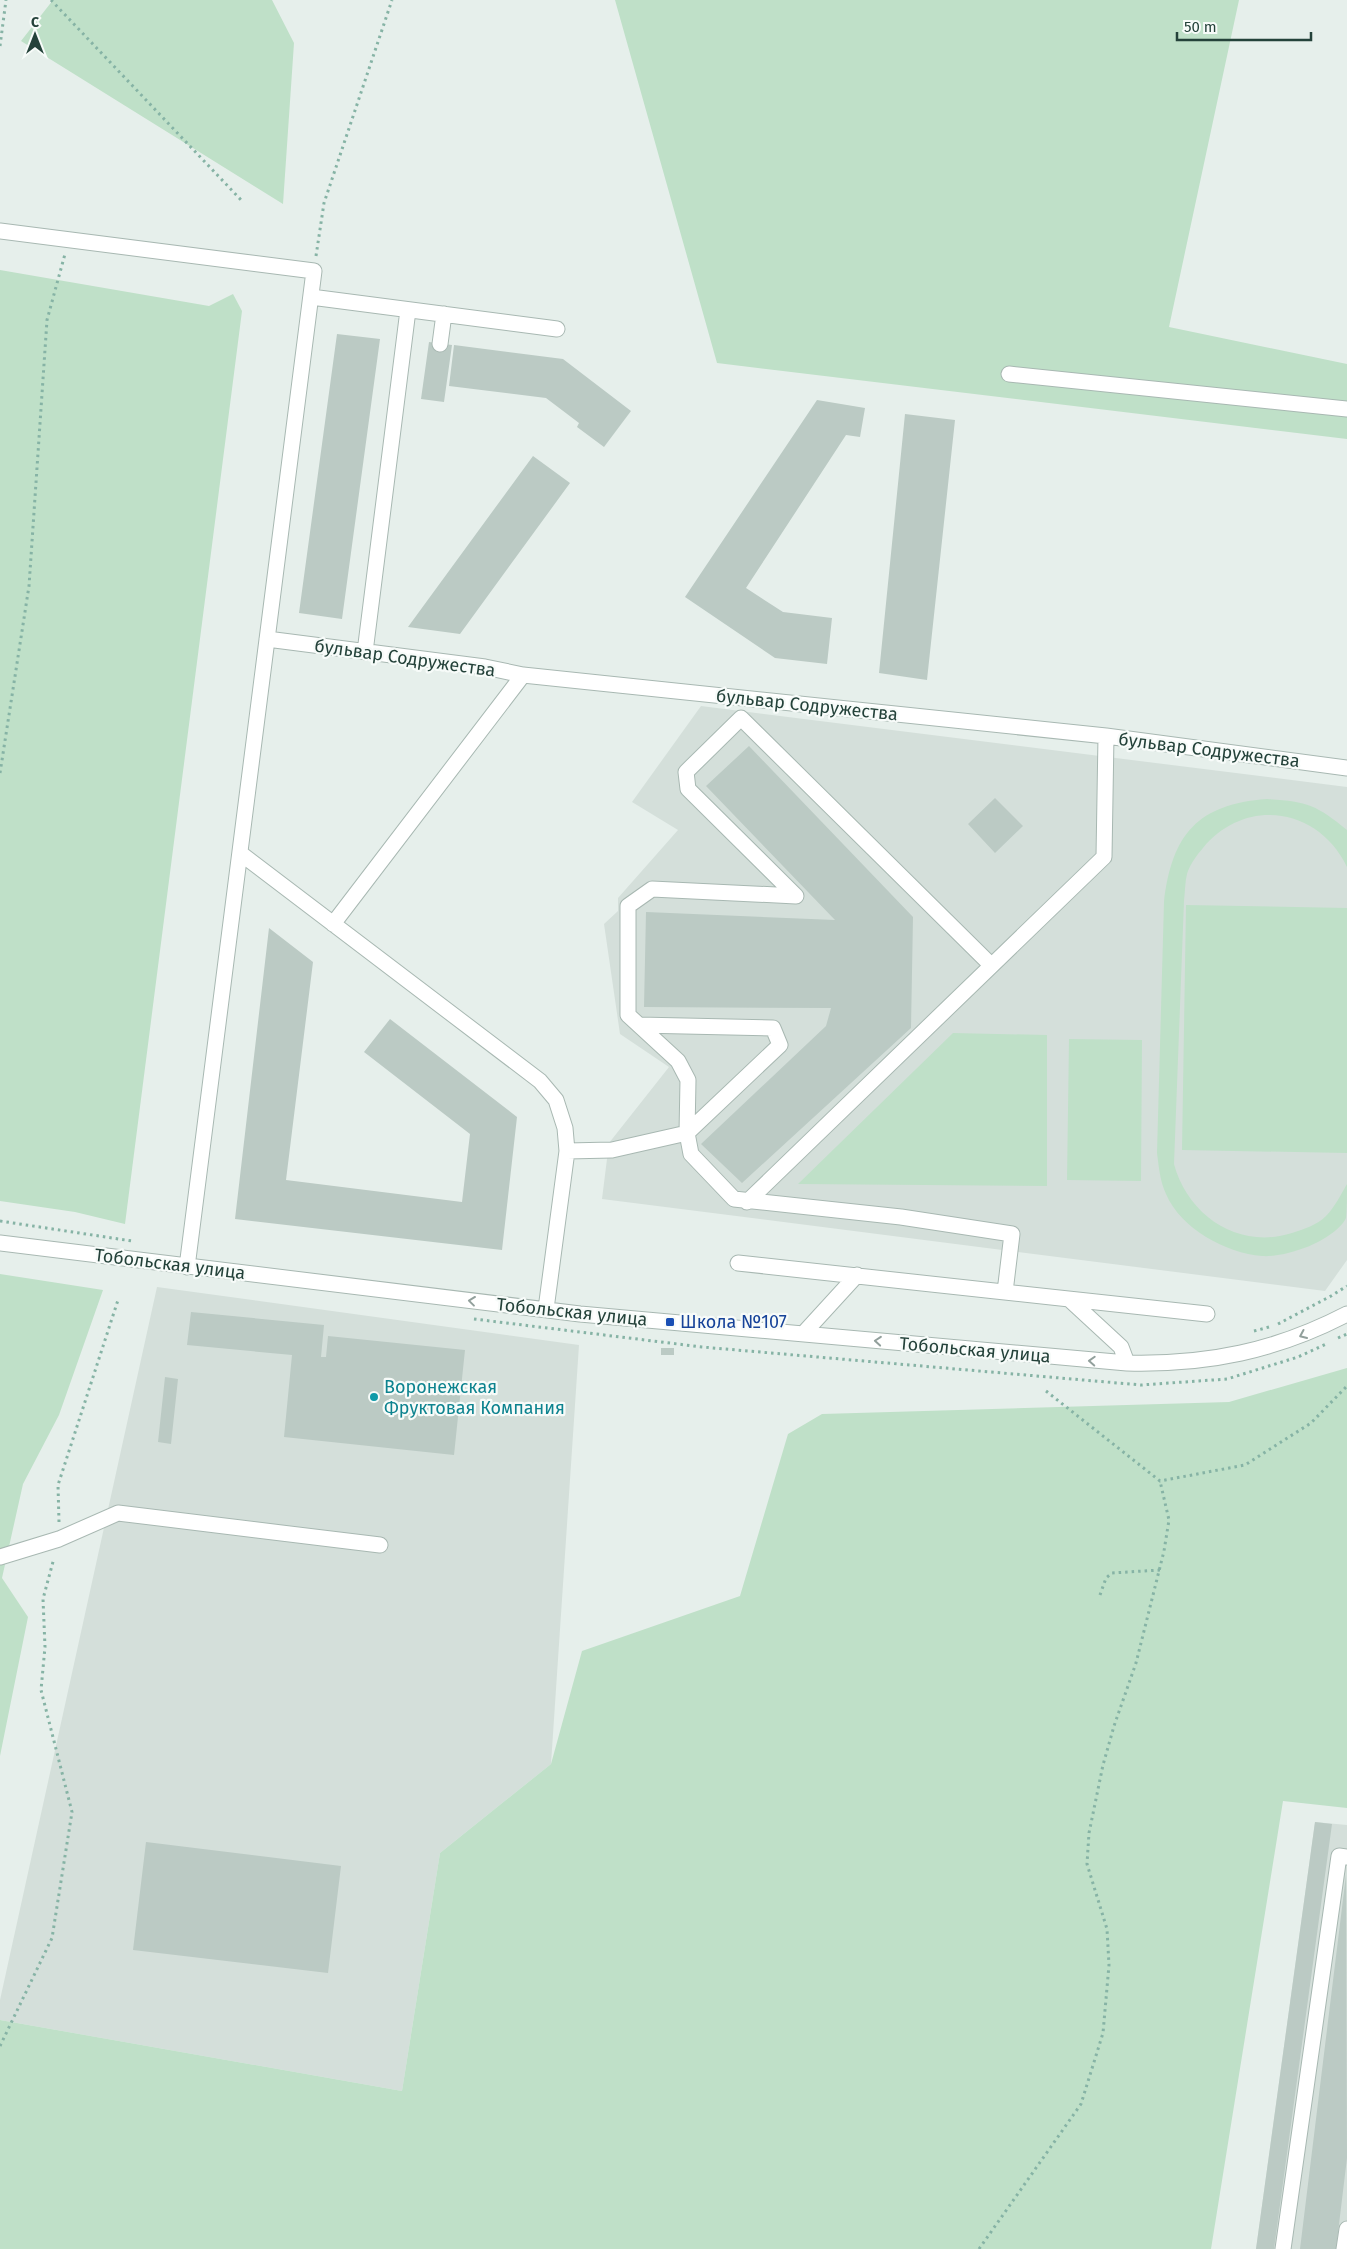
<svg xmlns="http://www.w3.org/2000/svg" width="1347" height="2249" font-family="'Fira Sans',sans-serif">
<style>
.built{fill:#d4dfda}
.green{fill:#bfe0c8}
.building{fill:#bbcac4}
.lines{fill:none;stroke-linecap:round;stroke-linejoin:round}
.minor-casing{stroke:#a8b8b2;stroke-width:17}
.path{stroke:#86b3a5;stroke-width:3;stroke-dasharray:2.5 4;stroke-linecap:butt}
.minor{stroke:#fff;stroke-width:15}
.oneway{stroke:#92a09c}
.transit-dot{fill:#1a4fb4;stroke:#f7fbf9;stroke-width:2}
.culture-dot{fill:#0f9aa8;stroke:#f7fbf9;stroke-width:2}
.labels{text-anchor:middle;stroke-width:4.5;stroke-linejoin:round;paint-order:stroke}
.street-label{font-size:18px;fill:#24423a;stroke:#f7fbf9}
.transit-label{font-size:18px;fill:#164399;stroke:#f7fbf9;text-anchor:start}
.culture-label{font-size:18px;fill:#0d838f;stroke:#f7fbf9;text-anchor:start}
</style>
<rect width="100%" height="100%" fill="#e6efeb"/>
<path class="built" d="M701 706 1347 787V1260L1325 1291 602 1199 609 1143 669 1067 620 1034 604 924 618 911V898L678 830 632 802Z
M157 1287 579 1345 551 1764 440 1853 402 2091 0 2020V2000Z
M1315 1822 1347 1825V2249H1256Z"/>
<path class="green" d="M53 0H272L294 43 283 204 21 41Z
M615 0H1239L1169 327 1347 364V439L717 363Z
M0 270 209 306 233 294 242 311 125 1224 75 1212 0 1201Z
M1267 799C1306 801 1317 805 1347 830V867C1319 808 1246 796 1203 848 1197 855 1190 864 1187 874 1185 882 1185 892 1184 901L1174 1164C1188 1216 1239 1250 1292 1233 1304 1229 1317 1225 1326 1216 1335 1207 1341 1194 1347 1184 1347 1193 1347 1210 1346 1218 1341 1230 1318 1243 1307 1247 1293 1252 1277 1257 1262 1256 1226 1253 1181 1229 1166 1194 1160 1181 1159 1168 1157 1153L1164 902C1172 834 1198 804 1267 799Z
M1186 905 1347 908V1153L1182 1150Z
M953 1033 1047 1035V1186L798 1184Z
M1069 1039 1142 1040 1141 1181 1067 1180Z
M0 1274 103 1290 59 1415 23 1484 2 1578 28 1617 0 1756Z
M1347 1368V1808L1283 1801 1211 2249H0V2020L402 2091 440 1853 551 1764 582 1651 740 1596 788 1434 822 1414 1229 1402Z"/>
<path class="building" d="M337 334 380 339 342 619 299 613Z
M429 342 452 345 444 402 421 399Z
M454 345 563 359 631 411 604 447 577 427 579 423 546 398 449 386Z
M817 400 865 408 860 437 846 435 746 588 783 612 832 618 827 664 775 658 685 597Z
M905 414 955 420 927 680 879 673Z
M533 456 570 483 460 634 408 627Z
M749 746 913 917 911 1028 742 1183 701 1144 826 1026 831 1008 644 1007 646 912 835 920 706 786Z
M995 798 1023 826 995 853 968 824Z
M269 928 313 962 286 1180 462 1202 470 1134 364 1052 390 1019 517 1117 502 1250 235 1219Z
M191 1312 324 1325 321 1357H326L328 1336 465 1350 454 1455 284 1437 292 1355 187 1345Z
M661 1348H674V1355H661Z
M165 1377 178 1379 171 1444 158 1442Z
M1315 1822 1332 1824 1274 2249H1256Z
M146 1842 341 1866 328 1973 133 1950Z
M1346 1875 1347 2158 1336 2249H1300Z"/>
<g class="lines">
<g class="minor-casing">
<path id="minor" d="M0 231 314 271 187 1267
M311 297 557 329
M440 344 444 314
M1009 374 1347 409
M267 639 485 667 523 675 1106 736 1347 768
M365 652 408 310
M240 853 540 1081 556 1100 565 1128 567 1151 546 1309
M333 924 523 675
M991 965 741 718 686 772 688 789 796 896 652 889 628 906V1015L678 1061 688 1080 687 1133 691 1154 734 1199 901 1217 1012 1234 1005 1292
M567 1151 612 1150 687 1133 780 1045 773 1028 639 1025
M747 1202 1104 857 1106 736
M0 1243 580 1314 1127 1363C1207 1365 1276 1351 1347 1314
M738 1263 1207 1314
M1069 1299 1121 1347 1127 1363
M803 1334 857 1275
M0 1557 59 1539 118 1513 380 1545
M1283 2249 1339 1856 1347 1857
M1344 2249 1347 2229"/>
</g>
<path class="path" d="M51 0 243 202
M0 46 6 0
M316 256 324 203 392 0
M0 773 29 586 47 320 65 254
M0 1221 132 1241
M474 1319 702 1347 1141 1385 1227 1379 1298 1357 1326 1344
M1278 1324 1331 1296 1347 1286
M1254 1331 1269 1327
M1338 1338 1347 1334
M1046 1391 1160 1481 1245 1465 1311 1423 1347 1386
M59 1522 58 1485 118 1300
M1100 1595 1106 1578 1112 1573 1160 1570
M0 2046 52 1938 72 1812 41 1690 45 1647 43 1599 54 1558
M979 2249 1081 2104 1103 2033 1109 1965 1107 1929 1087 1864 1089 1833 1103 1765 1114 1726 1136 1663 1164 1551 1169 1520 1160 1481"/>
<use href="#minor" class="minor"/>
</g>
<defs><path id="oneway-chevron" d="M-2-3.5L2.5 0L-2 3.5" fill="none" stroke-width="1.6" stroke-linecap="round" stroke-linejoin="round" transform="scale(1.25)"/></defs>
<g class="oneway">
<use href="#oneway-chevron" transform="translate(472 1301) rotate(-173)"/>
<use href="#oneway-chevron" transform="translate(1303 1335) rotate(156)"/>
<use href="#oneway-chevron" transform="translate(878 1341) rotate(-175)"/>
<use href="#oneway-chevron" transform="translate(1092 1361) rotate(-177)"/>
</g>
<rect class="transit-dot" x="665" y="1317" width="10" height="10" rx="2.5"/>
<circle class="culture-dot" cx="374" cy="1397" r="5"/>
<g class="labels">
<g class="street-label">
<text transform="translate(405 658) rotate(8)" y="6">бульвар Содружества</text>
<text transform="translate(807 705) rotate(6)" y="6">бульвар Содружества</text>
<text transform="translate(1209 750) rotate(7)" y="6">бульвар Содружества</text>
<text transform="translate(170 1264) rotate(7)" y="6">Тобольская улица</text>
<text transform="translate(572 1312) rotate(6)" y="6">Тобольская улица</text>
<text transform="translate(975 1350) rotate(5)" y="6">Тобольская улица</text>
</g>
<g class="transit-label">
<text x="680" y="1328">Школа №107</text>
</g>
<g class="culture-label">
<text x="384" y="1393">Воронежская<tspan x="384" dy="21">Фруктовая Компания</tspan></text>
</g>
</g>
<g transform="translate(35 35)" stroke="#f7fbf9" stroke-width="4" paint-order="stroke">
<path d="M0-4L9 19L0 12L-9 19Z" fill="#24423a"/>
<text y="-8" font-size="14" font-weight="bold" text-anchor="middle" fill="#24423a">С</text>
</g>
<path d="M1177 32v8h134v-8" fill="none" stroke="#24423a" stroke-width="2.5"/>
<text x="1184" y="32" font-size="15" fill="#24423a" stroke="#f7fbf9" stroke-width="4" paint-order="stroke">50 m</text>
</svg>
